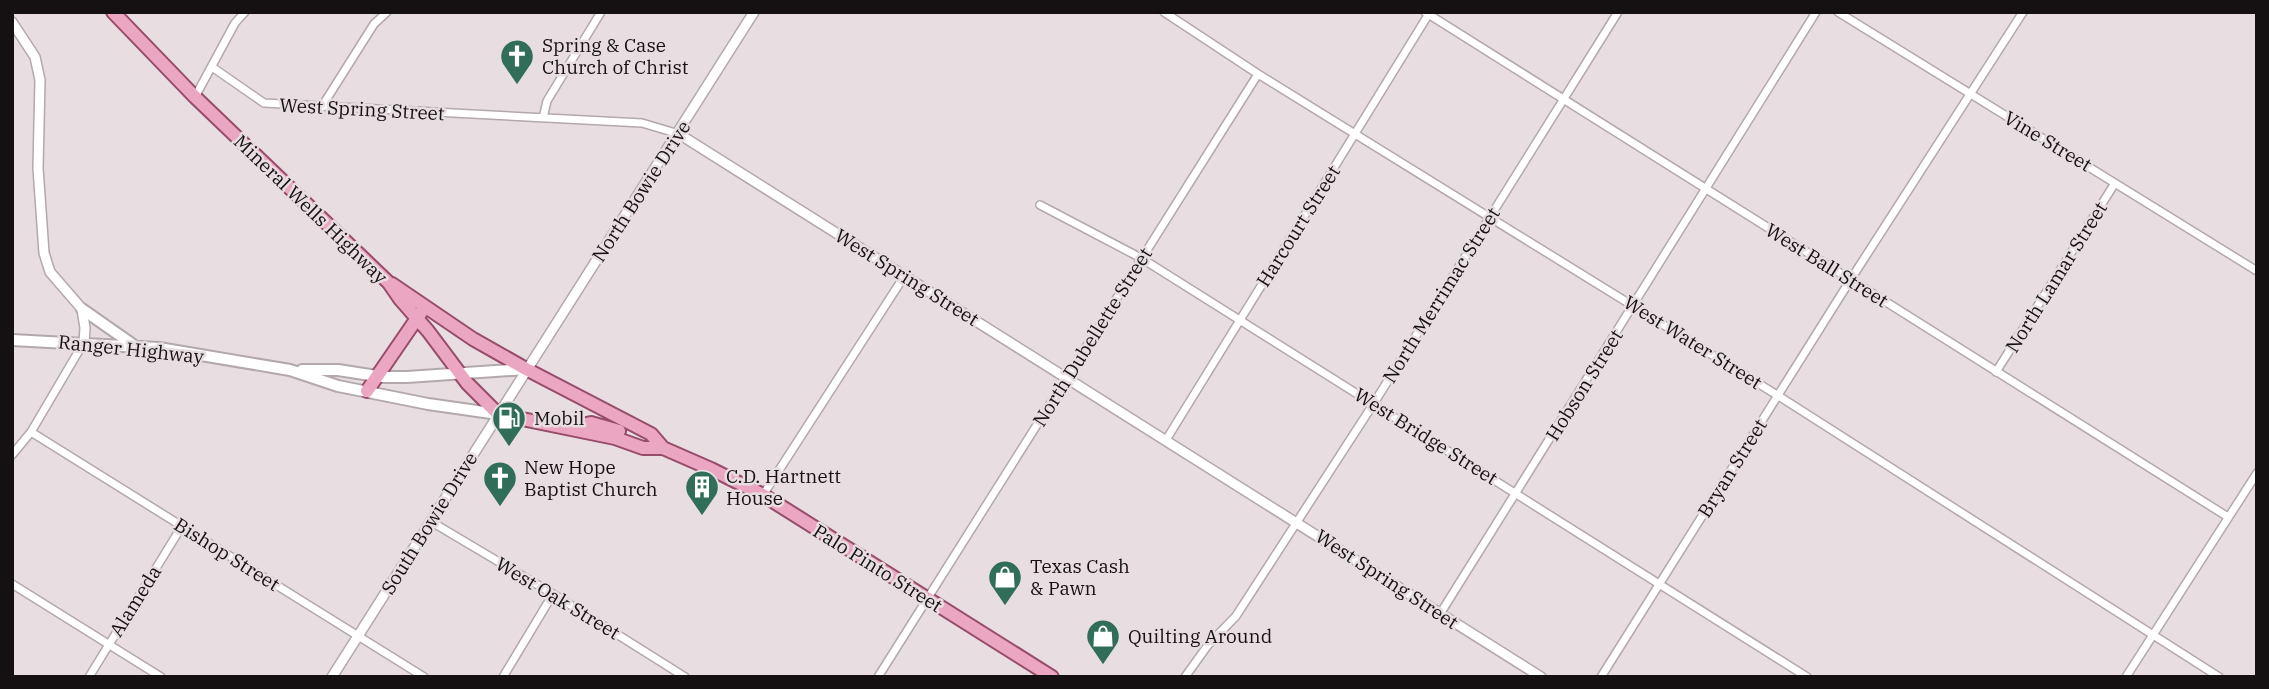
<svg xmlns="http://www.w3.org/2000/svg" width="2269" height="689" font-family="'IBM Plex Serif',serif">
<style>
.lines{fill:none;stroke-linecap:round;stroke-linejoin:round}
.minor-casing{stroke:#b3a8ac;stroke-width:10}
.tertiary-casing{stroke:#b3a8ac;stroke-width:12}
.secondary-casing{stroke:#b3a8ac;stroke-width:14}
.primary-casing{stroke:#974c6a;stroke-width:16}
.minor{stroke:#fff;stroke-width:7}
.tertiary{stroke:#fff;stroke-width:9}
.secondary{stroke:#fff;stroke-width:10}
.primary{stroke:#eba6c2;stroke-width:12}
.labels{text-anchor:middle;stroke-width:5;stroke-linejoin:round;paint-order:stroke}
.poi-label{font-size:19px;fill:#151112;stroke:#e8dde1;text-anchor:start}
.street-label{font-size:19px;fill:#151112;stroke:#e8dde1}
</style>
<rect width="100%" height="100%" fill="#e8dde1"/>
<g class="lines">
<g class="minor-casing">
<path id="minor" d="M1164 12 1258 74 1777 395 2219 677
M1425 12 2228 517
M1838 12 2257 271
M212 67 264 103 642 123 679 134
M195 97 235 23 245 12
M321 108 374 24 387 12
M543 118 547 101 601 12
M1040 205 1141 258 1807 677
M1996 372 2115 183
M31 432 424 677
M1166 440 1430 12
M12 455 31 432 84 342
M763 495 905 275
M430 521 553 594 685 677
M12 584 161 677
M1440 614 1816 12
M89 677 182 526
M503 677 553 594
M878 677 1258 74
M1185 677 1208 645 1236 616 1374 403 1618 12
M1601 677 1851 279 2023 12
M2126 677 2257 473"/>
</g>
<g class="tertiary-casing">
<path id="tertiary" d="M12 22 35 57 40 80 38 168 44 253 50 272 82 309 85 328 84 342
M679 134 1541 677
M332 677 754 12"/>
</g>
<g class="secondary-casing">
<path id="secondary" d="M82 309 132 344
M12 340 159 348 290 370 338 386 428 404 498 414
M302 370H338L383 377H407L526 369"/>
</g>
<g class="primary-casing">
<path id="primary" d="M113 12 195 97 389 283 400 299 428 331 467 383 498 414 615 438 643 448H663L711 469 763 495 1052 677
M392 284 473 339 526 369 651 434 663 448
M367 391 422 311
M572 427 591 423 619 431"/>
</g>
<use href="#minor" class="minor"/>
<use href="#tertiary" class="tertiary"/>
<use href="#secondary" class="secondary"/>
<use href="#primary" class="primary"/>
</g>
<defs>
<g id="church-pin" transform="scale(1.75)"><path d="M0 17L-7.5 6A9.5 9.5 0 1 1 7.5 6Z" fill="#316e5a" stroke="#e8dde1"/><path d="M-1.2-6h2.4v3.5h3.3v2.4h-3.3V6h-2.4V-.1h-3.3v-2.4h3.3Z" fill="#fff"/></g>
<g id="fuel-pin" transform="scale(1.75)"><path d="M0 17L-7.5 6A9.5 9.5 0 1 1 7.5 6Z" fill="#316e5a" stroke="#e8dde1"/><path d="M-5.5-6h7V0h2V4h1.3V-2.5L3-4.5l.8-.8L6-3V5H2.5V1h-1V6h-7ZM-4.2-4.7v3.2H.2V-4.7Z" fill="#fff"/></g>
<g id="building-pin" transform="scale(1.75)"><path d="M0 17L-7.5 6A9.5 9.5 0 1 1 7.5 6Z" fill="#316e5a" stroke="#e8dde1"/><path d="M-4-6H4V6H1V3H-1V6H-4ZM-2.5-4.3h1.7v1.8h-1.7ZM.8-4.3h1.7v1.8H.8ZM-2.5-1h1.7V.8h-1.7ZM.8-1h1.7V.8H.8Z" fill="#fff"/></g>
<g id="shop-pin" transform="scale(1.75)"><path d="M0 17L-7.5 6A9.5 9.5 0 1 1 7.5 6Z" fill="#316e5a" stroke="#e8dde1"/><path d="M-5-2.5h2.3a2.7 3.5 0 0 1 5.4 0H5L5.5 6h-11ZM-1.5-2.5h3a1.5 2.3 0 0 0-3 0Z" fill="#fff"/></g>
</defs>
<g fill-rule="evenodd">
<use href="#church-pin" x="517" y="56"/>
<use href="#fuel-pin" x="509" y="418"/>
<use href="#church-pin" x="500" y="478"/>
<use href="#building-pin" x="702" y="487"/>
<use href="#shop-pin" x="1005" y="577"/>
<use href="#shop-pin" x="1103" y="636"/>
</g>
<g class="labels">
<g class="poi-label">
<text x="542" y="52">Spring &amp; Case<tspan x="542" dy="22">Church of Christ</tspan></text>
<text x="534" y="425">Mobil</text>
<text x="524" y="474">New Hope<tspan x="524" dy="22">Baptist Church</tspan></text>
<text x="726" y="483">C.D. Hartnett<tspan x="726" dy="22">House</tspan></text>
<text x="1030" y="573">Texas Cash<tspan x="1030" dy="22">&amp; Pawn</tspan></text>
<text x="1128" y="643">Quilting Around</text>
</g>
<g class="street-label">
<text transform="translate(362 109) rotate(3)" y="7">West Spring Street</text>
<text transform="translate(2048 141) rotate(31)" y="7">Vine Street</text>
<text transform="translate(641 191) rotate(-57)" y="7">North Bowie Drive</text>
<text transform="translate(311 209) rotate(44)" y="7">Mineral Wells Highway</text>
<text transform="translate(1298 226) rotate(-58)" y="7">Harcourt Street</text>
<text transform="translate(1827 265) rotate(32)" y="7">West Ball Street</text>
<text transform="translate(907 277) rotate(32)" y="7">West Spring Street</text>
<text transform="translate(2056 277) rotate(-58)" y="7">North Lamar Street</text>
<text transform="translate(1441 295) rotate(-58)" y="7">North Merrimac Street</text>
<text transform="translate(1092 337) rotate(-58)" y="7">North Dubellette Street</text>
<text transform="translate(1693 342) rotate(32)" y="7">West Water Street</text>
<text transform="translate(131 349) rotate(6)" y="7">Ranger Highway</text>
<text transform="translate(1584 385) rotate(-58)" y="7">Hobson Street</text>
<text transform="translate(1426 436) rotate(32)" y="7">West Bridge Street</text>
<text transform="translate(1732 468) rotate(-58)" y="7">Bryan Street</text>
<text transform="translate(429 523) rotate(-58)" y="7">South Bowie Drive</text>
<text transform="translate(227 554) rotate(32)" y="7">Bishop Street</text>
<text transform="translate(878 568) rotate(32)" y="7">Palo Pinto Street</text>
<text transform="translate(1387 579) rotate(33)" y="7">West Spring Street</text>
<text transform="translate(558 598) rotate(31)" y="7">West Oak Street</text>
<text transform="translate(135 601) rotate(-58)" y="7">Alameda</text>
</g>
</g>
<rect width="2269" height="689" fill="none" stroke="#151112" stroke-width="28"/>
</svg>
